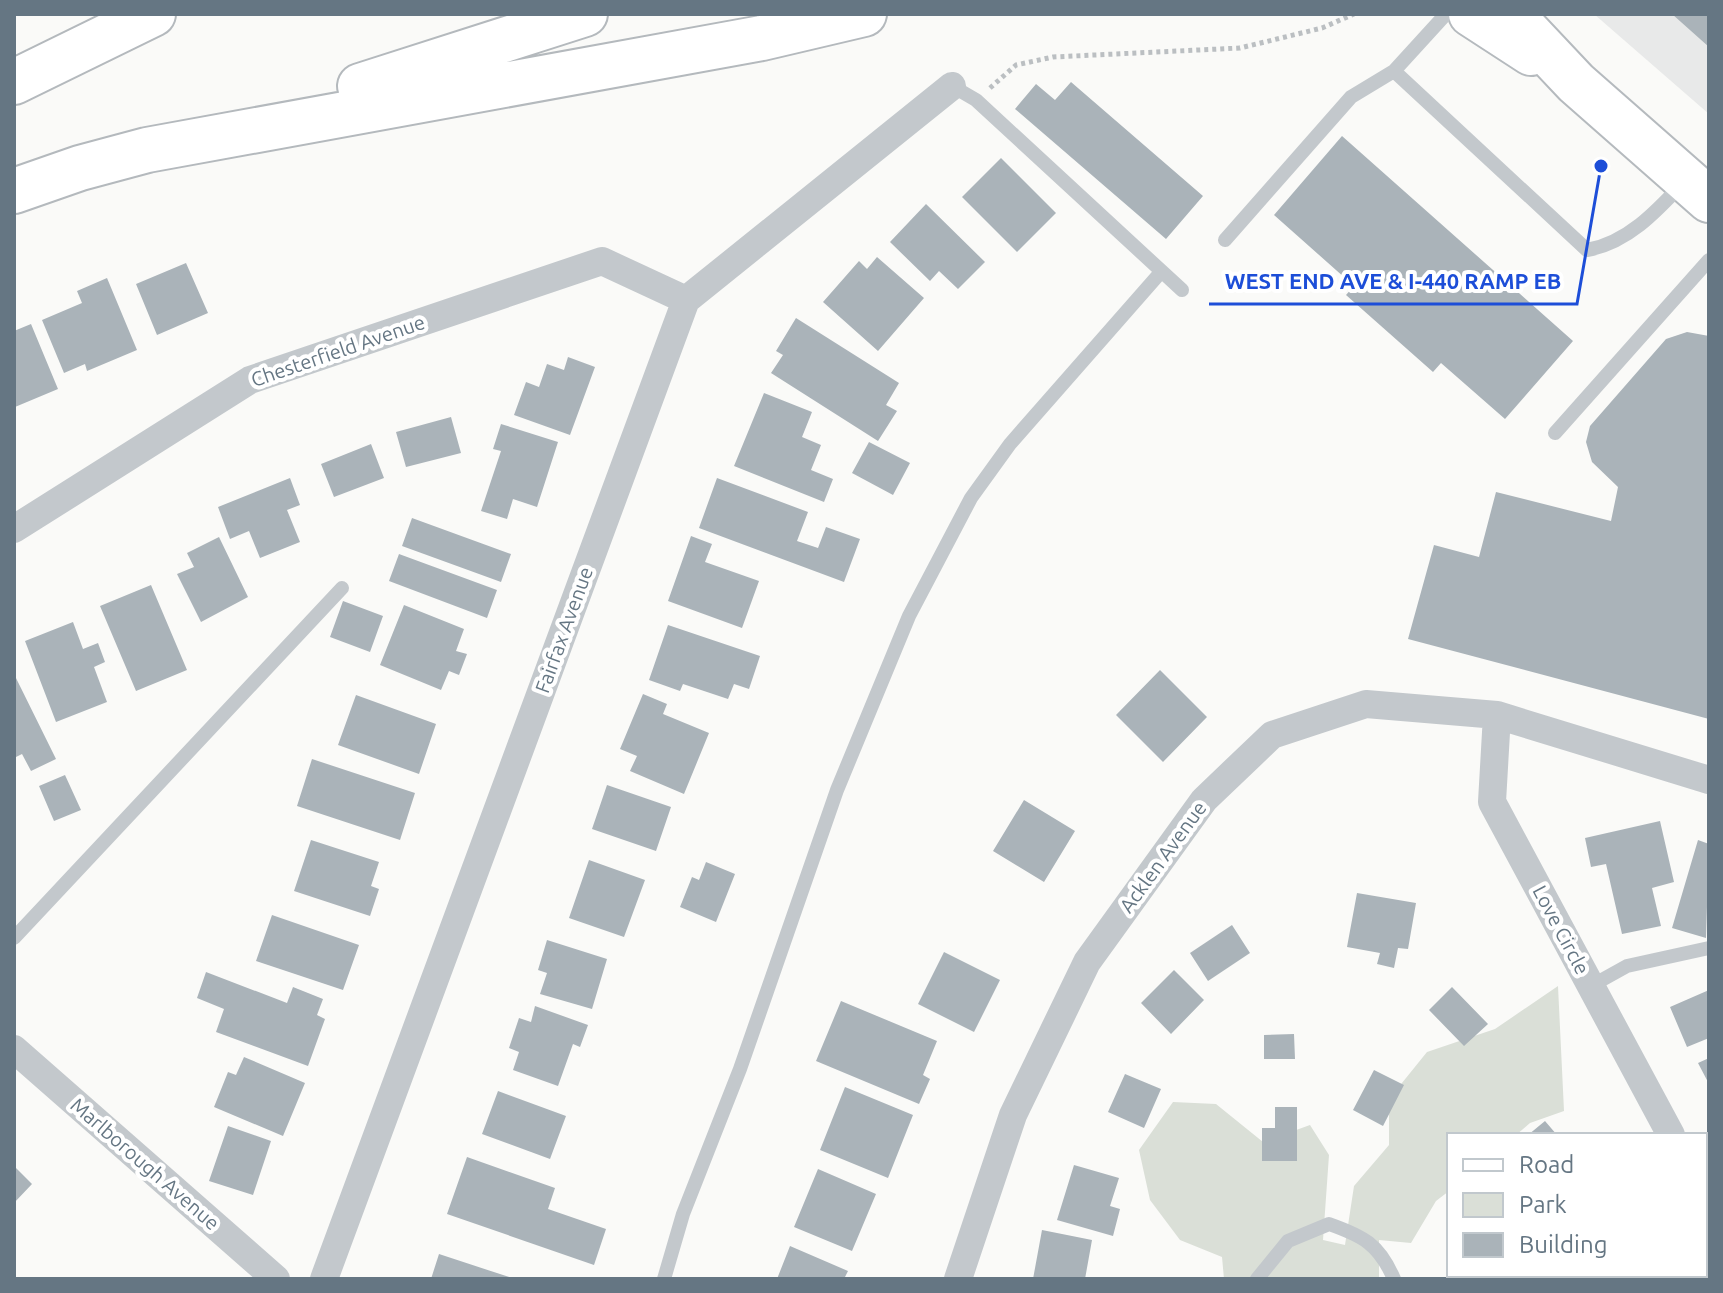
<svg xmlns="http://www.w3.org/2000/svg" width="1723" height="1293" font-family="Ubuntu,sans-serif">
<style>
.built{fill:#e8e9e9}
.green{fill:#dadfd7}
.building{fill:#aab3b9}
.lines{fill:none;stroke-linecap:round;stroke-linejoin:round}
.primary-casing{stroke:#b5babe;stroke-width:48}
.motorway-casing{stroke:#b4b9bd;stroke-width:48}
.path{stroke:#bbbfc2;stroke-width:5;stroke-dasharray:4 4;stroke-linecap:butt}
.service{stroke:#c3c8cc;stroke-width:14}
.minor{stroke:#c3c8cc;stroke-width:28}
.primary{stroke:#fff;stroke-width:44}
.motorway{stroke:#fff;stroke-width:44}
.labels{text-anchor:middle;stroke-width:8;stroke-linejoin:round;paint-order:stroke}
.street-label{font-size:20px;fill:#657683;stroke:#fff}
.leader{fill:none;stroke:#1d4ed8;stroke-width:3}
.callout-dot{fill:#1d4ed8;stroke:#fff;stroke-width:3}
.callout-label{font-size:22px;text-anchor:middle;font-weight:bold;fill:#1d4ed8;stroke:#fff;stroke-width:8;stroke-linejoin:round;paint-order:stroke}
</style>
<rect width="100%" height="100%" fill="#fafaf8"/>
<path class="built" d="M1594 14H1709V114Z"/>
<path class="green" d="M1558 986 1564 1111 1530 1123 1516 1135H1449V1191L1436 1201 1411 1243 1379 1240V1279H1224L1222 1257 1180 1240 1150 1200 1139 1150 1173 1102 1216 1104 1263 1142 1310 1125 1329 1155 1323 1240 1345 1245 1354 1186 1389 1145V1099L1427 1052 1495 1029Z"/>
<path class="building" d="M1672 14H1709V47Z
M1071 82 1203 196 1166 239 1015 109 1036 84 1055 100Z
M1342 136 1573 341 1505 419 1441 363 1433 372 1346 295 1354 286 1274 215Z
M1001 158 1056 213 1017 252 962 197Z
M926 204 985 262 958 289 939 271 930 281 890 242Z
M877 257 924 298 878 351 823 302 859 261 867 269Z
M186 263 208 313 157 335 136 284Z
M107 278 137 350 87 371 85 364 64 373 42 320 82 303 77 291Z
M796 318 899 383 886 405 897 411 878 441 771 373 783 355 776 351Z
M31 324 58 389 15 407 14 331Z
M1687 332 1709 336V719L1408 639 1434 545 1479 557 1496 492 1611 521 1618 487 1592 462 1586 442 1590 426 1666 339Z
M568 357 595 367 570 435 514 415 526 382 539 387 547 364 564 370Z
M764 393 812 412 802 437 821 445 811 470 833 479 824 502 734 466Z
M451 417 461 453 406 467 396 432Z
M501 424 558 442 537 507 513 499 507 519 481 511 501 451 493 449Z
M869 442 910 463 893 495 852 473Z
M371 444 384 478 334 497 321 464Z
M290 478 300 505 287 510 300 542 260 558 249 531 230 539 218 507Z
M717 478 808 512 797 541 818 548 826 527 860 539 844 582 699 528Z
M412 518 511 554 501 582 402 546Z
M691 536 712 544 705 562 759 581 742 628 668 601Z
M219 537 248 597 201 622 177 574 194 567 187 553Z
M399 554 497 590 487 618 389 581Z
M151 585 187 670 136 691 100 606Z
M343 601 383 616 370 652 330 637Z
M404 605 464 629 456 651 467 654 459 675 449 671 441 690 380 665Z
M73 622 83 649 98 643 105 662 94 667 107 702 56 722 25 641Z
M668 625 760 656 749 689 734 684 728 699 683 684 680 691 649 680Z
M1160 670 1207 717 1163 762 1116 715Z
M14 674 56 759 31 771 22 754 14 758Z
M643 694 667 704 663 714 709 733 684 794 630 771 637 756 620 749Z
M356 695 436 724 419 774 338 745Z
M312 759 415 793 400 840 297 806Z
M65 775 81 810 54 821 39 786Z
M607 785 671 807 656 851 592 829Z
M1024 800 1075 831 1044 882 993 851Z
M1660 821 1674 882 1652 888 1661 926 1622 934 1606 864 1591 867 1585 838Z
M311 840 379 862 371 886 379 889 370 916 294 891Z
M1698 840 1709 844 1706 938 1672 928Z
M589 860 645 880 624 937 569 918Z
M706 862 735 874 716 922 680 907 692 877 699 880Z
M1357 893 1416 903 1408 949 1398 948 1394 968 1377 964 1380 953 1347 947Z
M272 915 359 945 343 990 256 961Z
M1232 925 1250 953 1208 981 1190 953Z
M547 940 607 959 592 1009 540 994 547 973 538 970Z
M944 952 1000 980 974 1032 918 1004Z
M1174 970 1204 1000 1171 1034 1141 1003Z
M206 972 287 1003 293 987 323 999 317 1015 325 1019 308 1066 216 1032 224 1009 197 998Z
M1452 987 1488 1024 1464 1046 1429 1010Z
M1709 990V1038L1687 1047 1670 1007Z
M841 1001 937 1041 923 1075 930 1079 919 1104 816 1061Z
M535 1006 588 1025 580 1047 573 1044 558 1086 513 1070 519 1052 509 1048 519 1018 531 1022Z
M1294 1034 1295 1059H1264V1035Z
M244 1057 305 1083 283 1136 214 1107 228 1072 236 1075Z
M1709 1058V1084L1698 1063Z
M1374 1070 1404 1085 1383 1126 1353 1110Z
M1125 1074 1161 1089 1144 1128 1108 1112Z
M845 1087 913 1115 888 1178 820 1150Z
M498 1091 566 1116 550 1159 482 1134Z
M1275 1107H1297V1161H1262V1128H1275Z
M1545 1121 1557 1135H1528Z
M228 1126 271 1141 253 1195 209 1181Z
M467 1157 555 1188 548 1209 606 1229 594 1265 447 1214Z
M1074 1165 1119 1178 1110 1206 1120 1209 1113 1236 1057 1220Z
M14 1166 32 1184 14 1203Z
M818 1169 876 1194 852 1251 794 1227Z
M1042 1230 1092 1240 1085 1279H1033Z
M790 1246 848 1271 844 1279H777Z
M439 1254 512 1278V1279H431Z
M1622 1275H1660L1650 1279H1624Z"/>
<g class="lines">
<g class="primary-casing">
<path id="primary" d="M1471 14 1531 53
M1511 14 1576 83 1709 200"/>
</g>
<g class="motorway-casing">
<path id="motorway" d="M14 82 153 14
M360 86 585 14
M14 191 80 168 147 150 762 38 864 14"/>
</g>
<path class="path" d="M990 88 1016 65 1053 57 1240 48 1322 28 1354 14"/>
<path class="service" d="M1446 14 1394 71 1587 250C1627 243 1656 212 1683 183
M952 86 976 100 1182 290
M1225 240 1351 97 1394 71
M1555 433 1709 260
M14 938 342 588
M1591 986 1627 966 1709 948
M1705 1155 1709 1153
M664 1279 683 1214 740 1069 837 790 909 616 971 498 1010 444 1161 272
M1257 1279 1288 1241 1329 1224C1363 1236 1379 1244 1394 1279"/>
<path class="minor" d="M14 529 250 380 602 261 686 300
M1497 715 1492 802 1671 1135
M14 1049 276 1279
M1705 1198 1709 1206
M324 1279 686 300 952 86
M958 1279 1013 1115 1087 962 1204 800 1272 735 1366 704 1497 715 1709 780"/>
<use href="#primary" class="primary"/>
<use href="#motorway" class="motorway"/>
</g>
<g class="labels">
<g class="street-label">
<text transform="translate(338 351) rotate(-19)" y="7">Chesterfield Avenue</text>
<text transform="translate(564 630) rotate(-70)" y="7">Fairfax Avenue</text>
<text transform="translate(1163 857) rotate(-54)" y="7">Acklen Avenue</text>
<text transform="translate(1561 930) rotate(62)" y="7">Love Circle</text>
<text transform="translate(145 1164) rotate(41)" y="7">Marlborough Avenue</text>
</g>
</g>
<path class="leader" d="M1601 166L1577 304H1209"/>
<circle class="callout-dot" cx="1601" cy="166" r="8"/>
<g class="callout-label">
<text x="1393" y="289">WEST END AVE &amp; I-440 RAMP EB</text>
</g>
<rect width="1723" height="1293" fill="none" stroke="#657683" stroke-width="32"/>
<rect x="1447" y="1133" width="260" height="144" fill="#ffffff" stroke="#c1c8cd" stroke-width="2"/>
<rect x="1463" y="1159" width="40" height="12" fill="#ffffff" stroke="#c1c8cd" stroke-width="2"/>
<text x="1519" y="1173" font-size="24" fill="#657683">Road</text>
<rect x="1463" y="1193" width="40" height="24" fill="#dadfd7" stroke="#c1c8cd" stroke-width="2"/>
<text x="1519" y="1213" font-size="24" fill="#657683">Park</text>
<rect x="1463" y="1233" width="40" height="24" fill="#aab3b9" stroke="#c1c8cd" stroke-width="2"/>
<text x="1519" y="1253" font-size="24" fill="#657683">Building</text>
</svg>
